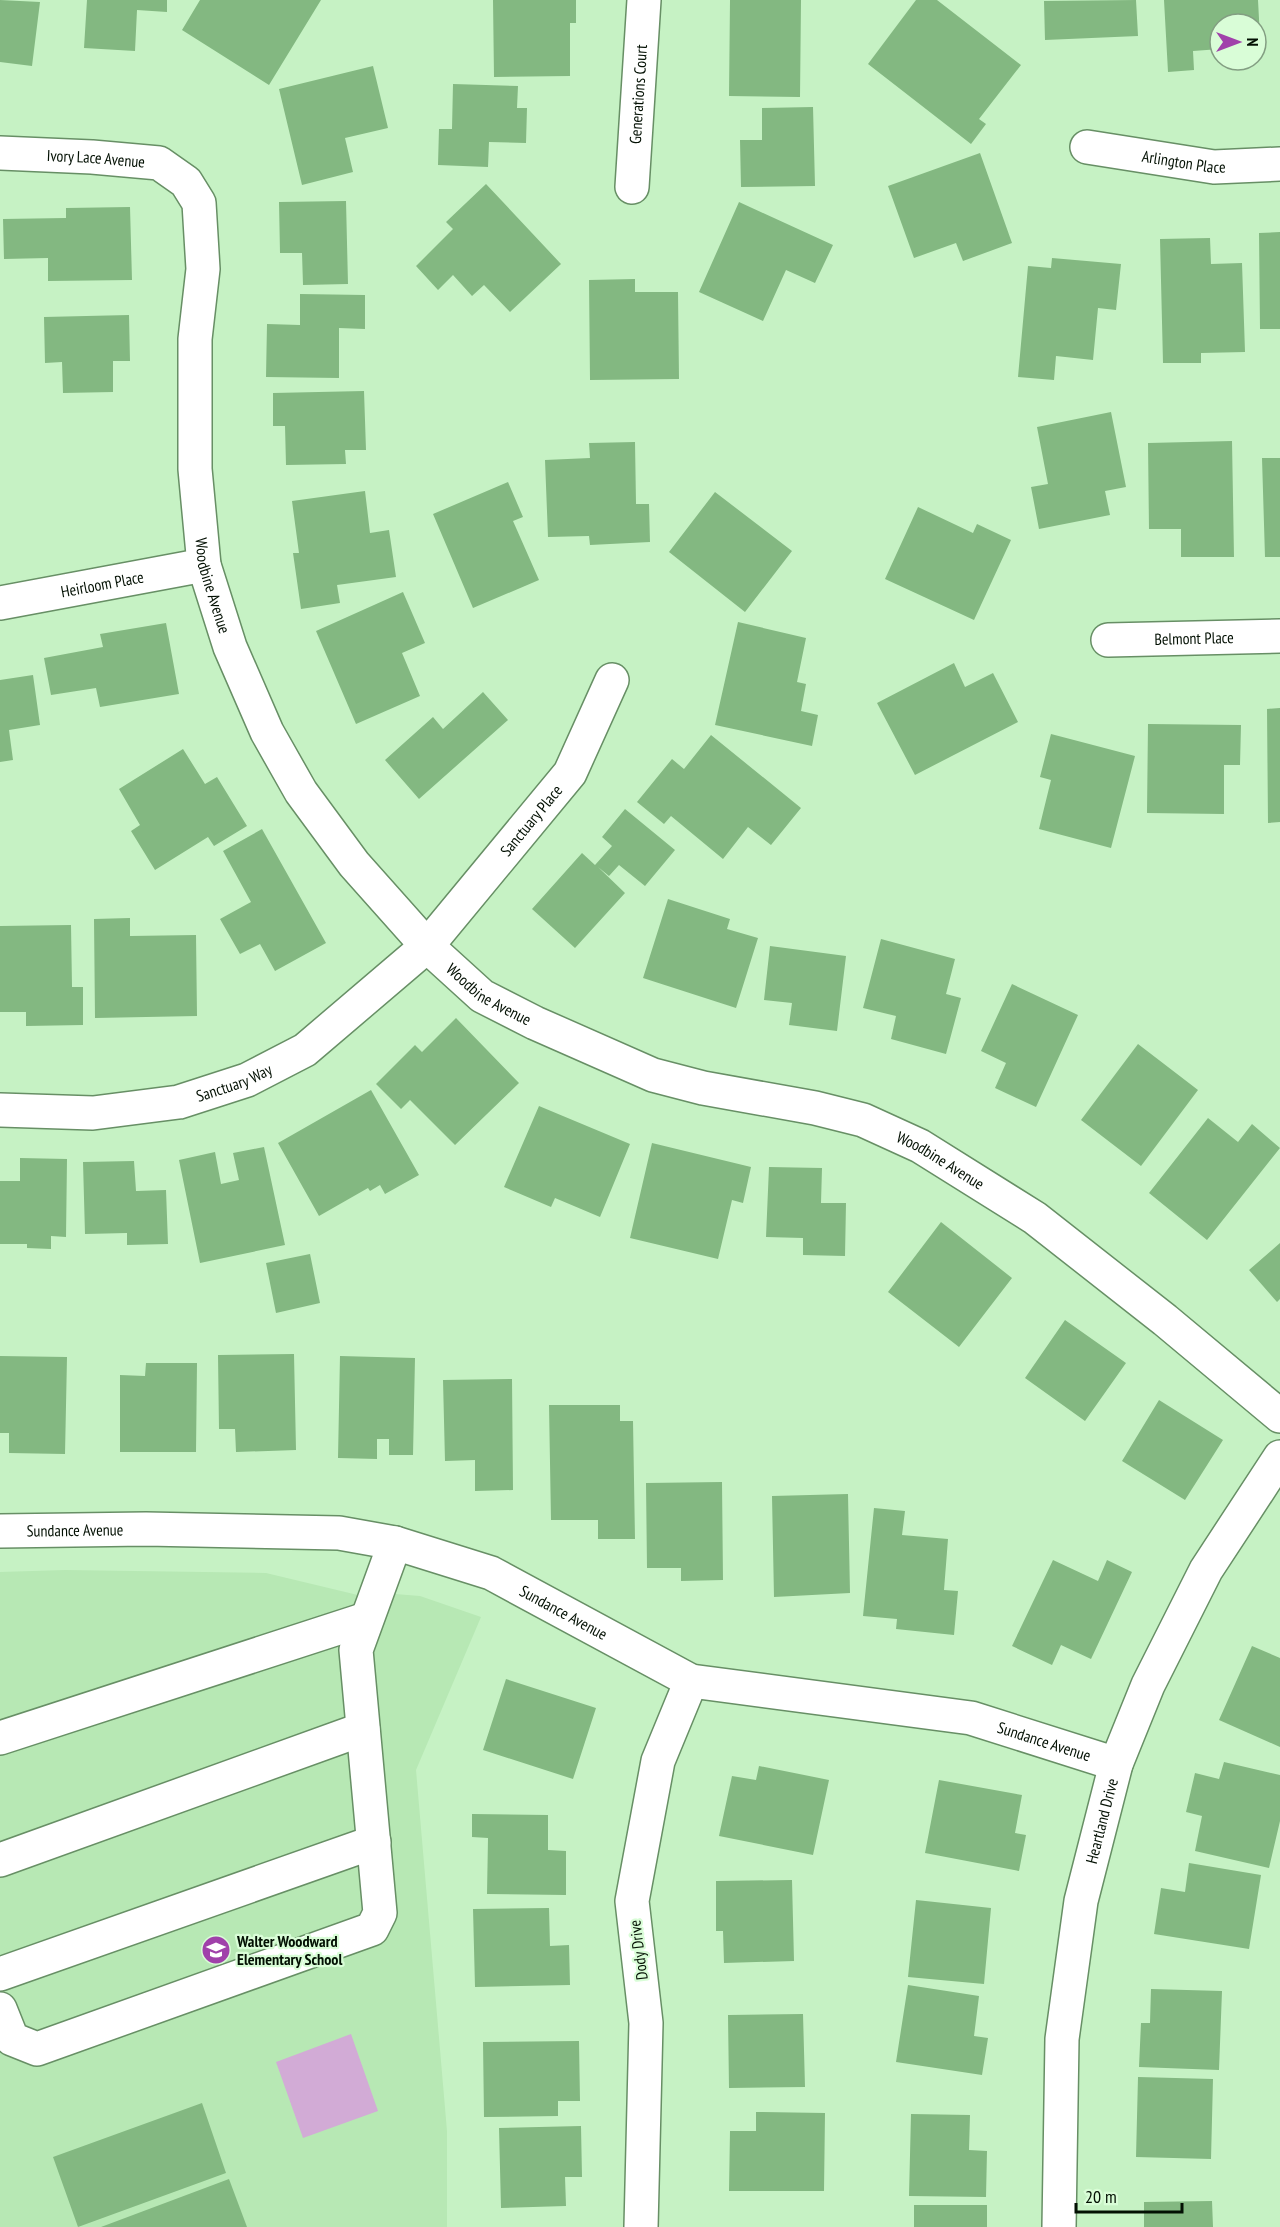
<svg xmlns="http://www.w3.org/2000/svg" width="1280" height="2227" font-family="'PT Sans Narrow',sans-serif">
<style>
.built{fill:#b7e8b4}
.park{fill:#d2abd6}
.building{fill:#83b881}
.lines{fill:none;stroke-linecap:round;stroke-linejoin:round}
.minor-casing{stroke:#678f65;stroke-width:36}
.minor{stroke:#fff;stroke-width:33}
.labels{text-anchor:middle;stroke-width:4.5;stroke-linejoin:round;paint-order:stroke}
.street-label{font-size:16px;fill:#031003;stroke:#d9fdd7}
.poi-label{font-size:16px;font-weight:bold;fill:#031003;stroke:#d9fdd7;text-anchor:start}
</style>
<rect width="100%" height="100%" fill="#c6f2c4"/>
<path class="built" d="M65 1570 266 1573 387 1602 395 1594 420 1596 481 1617 416 1770 447 2131V2227H0V1572Z"/>
<path class="park" d="M351 2034 378 2111 303 2138 276 2062Z"/>
<path class="building" d="M0 0 40 2 32 66 0 62Z
M87 0H167V12L137 10 135 51 84 48Z
M200 0H321L269 85 182 30Z
M493 0H576V23H570V76L494 77Z
M730 0H801L800 97 729 96Z
M916 0H937L1021 65 979 119 986 124 971 144 868 64Z
M1136 0 1138 36 1045 40 1044 1Z
M1164 0H1258L1261 57H1256V24H1220V49L1193 51 1194 70 1168 72Z
M373 66 388 128 345 138 353 172 302 185 279 89Z
M453 84 518 86 517 108H527L526 143 489 142 488 167 438 165 439 129H452Z
M813 107 815 186 741 187 740 140H762V108Z
M980 153 1012 243 963 261 956 243 914 258 888 186Z
M486 184 561 264 510 312 484 285 472 296 453 275 438 290 416 266 453 229 446 222Z
M346 201 348 284 303 285 302 253H280L279 202Z
M739 202 833 245 815 283 786 270 763 321 699 292Z
M130 207 132 280 48 281V258L4 259 3 219 66 218V208Z
M1280 232V329H1260L1259 233Z
M1210 238 1211 264 1242 263 1245 352 1201 353V363H1163L1160 239Z
M1052 258 1121 264 1116 310 1098 308 1093 360 1056 356 1054 380 1018 377 1028 266 1051 268Z
M635 279V292H678L679 379 590 380 589 280Z
M300 294 365 295V329L339 328V378L266 377 267 324 300 325Z
M129 315 130 361H113V392L63 393 62 362 45 363 44 317Z
M364 391 366 450H345L346 464 286 465 285 426H273V393Z
M1111 412 1126 487 1105 491 1110 515 1039 529 1031 487 1048 484 1037 427Z
M1232 441 1234 557H1181V529H1149L1148 443Z
M635 442 636 504H649L650 542 590 545 589 536 548 537 545 460 590 458 589 443Z
M1262 458H1280V557H1265Z
M508 482 523 517 513 521 539 580 473 608 433 514Z
M365 491 370 533 389 530 396 577 337 585 340 603 301 609 293 553H299L292 501Z
M715 492 792 551 745 612 669 552Z
M918 507 973 533 977 524 1011 540 974 620 885 579Z
M403 592 425 643 402 653 420 696 356 724 316 631Z
M738 622 806 638 797 682 806 684 801 711 818 715 812 746 715 725Z
M166 623 179 694 100 707 96 688 51 695 44 658 103 647 100 634Z
M954 663 965 687 993 673 1018 722 915 775 877 703Z
M33 675 40 725 9 730 13 760 0 762V680Z
M483 692 508 720 419 799 385 760 433 717 443 729Z
M1280 708V822L1268 823 1267 709Z
M1148 724 1241 725 1240 765H1224V814L1147 813Z
M1051 734 1135 756 1111 848 1039 829 1051 780 1040 777Z
M711 735 801 808 771 845 748 827 723 859 671 816 664 824 637 802 672 759 684 769Z
M183 749 205 784 217 777 247 826 214 846 208 837 155 870 131 831 140 825 119 789Z
M625 809 675 850 645 886 619 865 609 876 598 867 625 893 575 948 532 909 582 853 595 865 612 846 602 837Z
M262 829 326 943 275 971 260 944 240 954 220 919 251 902 223 851Z
M668 899 730 919 727 929 758 938 736 1008 643 978Z
M130 918V936L196 935 197 1016 95 1018 94 919Z
M71 925 72 987H83V1025L26 1026V1012H0V926Z
M881 939 955 959 946 994 961 998 946 1054 891 1039 896 1016 863 1008Z
M770 946 846 956 837 1031 789 1025 792 1003 764 1000Z
M1012 984 1078 1015 1036 1107 995 1088 1006 1063 981 1051Z
M456 1018 519 1083 455 1145 410 1100 401 1109 376 1084 415 1045 422 1052Z
M1138 1044 1198 1090 1141 1166 1081 1120Z
M371 1090 419 1175 385 1194 380 1185 370 1191 368 1188 319 1216 278 1143Z
M539 1106 630 1144 600 1217 555 1198 551 1207 504 1187Z
M1208 1118 1238 1142 1252 1124 1280 1148 1207 1240 1149 1193Z
M652 1143 751 1167 743 1203 732 1200 718 1259 630 1238Z
M264 1147 285 1245 200 1263 179 1160 215 1152 221 1184 239 1180 233 1153Z
M20 1158 67 1159 66 1237 51 1236V1249L27 1248V1244H0V1181H20Z
M134 1161 136 1191 166 1190 168 1244 127 1245V1233L85 1234 83 1162Z
M769 1167 822 1168 821 1203H846L845 1256 803 1255V1238L766 1237Z
M941 1222 1012 1278 959 1347 888 1292Z
M1280 1243V1299L1277 1302 1249 1270Z
M310 1254 320 1303 276 1313 266 1263Z
M1065 1320 1126 1363 1085 1421 1025 1378Z
M294 1354 296 1450 236 1452 235 1429H219L218 1355Z
M0 1356 67 1357 65 1454 9 1453V1433H0Z
M340 1356 415 1358 413 1455H389V1439H377V1459L338 1458Z
M146 1363H197L196 1452H120V1375L145 1376Z
M512 1379 513 1490 475 1491V1460L445 1461 443 1380Z
M1159 1400 1223 1440 1185 1500 1122 1461Z
M549 1405H620V1421H633L635 1539H598V1520H551Z
M722 1482 723 1580 681 1581V1568H647L646 1483Z
M848 1494 850 1593 774 1597 772 1496Z
M874 1508 905 1511 902 1535 948 1539 944 1590 958 1591 954 1635 896 1629 897 1619 863 1616Z
M1053 1560 1098 1581 1107 1560 1132 1572 1091 1659 1061 1645 1052 1665 1012 1646Z
M1252 1646 1280 1658V1747L1219 1720Z
M506 1679 596 1708 573 1779 483 1750Z
M1224 1762 1280 1775V1821L1269 1868 1195 1851 1202 1816 1186 1812 1195 1773 1219 1779Z
M759 1766 829 1780 813 1855 719 1836 732 1776 756 1780Z
M939 1780 1022 1795 1015 1833 1026 1835 1019 1871 925 1853Z
M472 1814 548 1815V1850L566 1851V1895L487 1894 488 1838 472 1837Z
M1189 1863 1261 1875 1249 1949 1154 1934 1161 1888 1185 1892Z
M792 1880 794 1961 724 1963 723 1931H716V1881Z
M916 1900 991 1908 984 1984 908 1977Z
M549 1908 550 1946 569 1945 570 1985 475 1987 473 1909Z
M908 1985 979 1996 974 2036 988 2038 982 2075 896 2062Z
M1151 1989 1222 1991 1219 2070 1139 2067 1141 2023H1150Z
M803 2014 805 2087 729 2088 728 2015Z
M579 2041 580 2101H558V2116L484 2117 483 2042Z
M1138 2077 1213 2079 1211 2159 1136 2157Z
M202 2103 226 2173 78 2227 53 2157Z
M756 2112 825 2113 824 2191H729L730 2131H756Z
M911 2114 970 2115 969 2150 987 2151 986 2197 909 2196Z
M581 2126 582 2177H565L566 2206 501 2208 499 2128Z
M229 2179 247 2227H101Z
M1212 2201 1213 2227H1144V2202Z
M914 2205H987V2227H914Z"/>
<g class="lines">
<g class="minor-casing">
<g id="minor">
<path id="s1" d="M1087 147 1214 167 1280 164"/>
<path id="s2" d="M0 153 92 157 159 163 186 182 199 203 203 269 195 339V469L204 565 230 647 267 732 301 792 354 864 427 946 482 996 535 1023 653 1075 703 1088 815 1108 863 1120 920 1146 1035 1218 1165 1320 1280 1416"/>
<path id="s3" d="M632 187 644 0"/>
<path id="s4" d="M0 603 204 565"/>
<path id="s5" d="M1108 640 1280 636"/>
<path id="s6" d="M0 1110 93 1113 179 1102 247 1080 305 1050 427 946 570 773 612 680"/>
<path id="s7" d="M0 1531 146 1529 339 1533 395 1543 491 1573 691 1681 971 1718 1116 1764"/>
<path d="M0 1738 366 1619"/>
<path d="M0 1860 363 1729"/>
<path d="M0 1974 374 1842"/>
<path d="M0 2009 12 2039 37 2049 372 1929 380 1913 356 1650 395 1543"/>
<path d="M641 2227 646 2023 632 1901 658 1761 691 1681"/>
<path id="s8" d="M1059 2227 1062 2039 1081 1901 1116 1764 1148 1685 1206 1570 1280 1457"/>
</g>
</g>
<use href="#minor" class="minor"/>
</g>
<defs>
<g id="school-disc" transform="scale(1.5)"><circle r="9.5" fill="#a041aa" stroke="#d9fdd7"/><path d="M0-5L7-2L0 1L-7-2ZM-4 1L0 2.5L4 1V4Q0 6-4 4Z" fill="#fff"/></g>
</defs>
<g fill-rule="evenodd">
<use href="#school-disc" x="216" y="1950"/>
</g>
<g class="labels">
<g class="street-label">
<text dy="6" stroke="none"><textPath href="#s3" startOffset="93">Generations Court</textPath></text>
<text dy="6" stroke="none"><textPath href="#s2" startOffset="96">Ivory Lace Avenue</textPath></text>
<text dy="6" stroke="none"><textPath href="#s1" startOffset="98">Arlington Place</textPath></text>
<text dy="6" stroke="none"><textPath href="#s4" startOffset="104">Heirloom Place</textPath></text>
<text dy="6" stroke="none"><textPath href="#s2" startOffset="602">Woodbine Avenue</textPath></text>
<text dy="6" stroke="none"><textPath href="#s5" startOffset="86">Belmont Place</textPath></text>
<text dy="6" stroke="none"><textPath href="#s6" startOffset="640">Sanctuary Place</textPath></text>
<text dy="6" stroke="none"><textPath href="#s2" startOffset="1106">Woodbine Avenue</textPath></text>
<text dy="6" stroke="none"><textPath href="#s6" startOffset="238">Sanctuary Way</textPath></text>
<text dy="6" stroke="none"><textPath href="#s2" startOffset="1592">Woodbine Avenue</textPath></text>
<text dy="6" stroke="none"><textPath href="#s7" startOffset="75">Sundance Avenue</textPath></text>
<text dy="6" stroke="none"><textPath href="#s7" startOffset="579">Sundance Avenue</textPath></text>
<text dy="6" stroke="none"><textPath href="#s7" startOffset="1083">Sundance Avenue</textPath></text>
<text dy="6" stroke="none"><textPath href="#s8" startOffset="410">Heartland Drive</textPath></text>
<text transform="translate(638 1950) rotate(-97)" y="6">Dody Drive</text>
</g>
<g class="poi-label">
<text x="237" y="1947">Walter Woodward<tspan x="237" dy="18">Elementary School</tspan></text>
</g>
</g>
<g transform="translate(1238 42) rotate(90)"><circle r="28" fill="#d9fdd7" stroke="#839e82" stroke-width="1.5"/>
<path d="M0-4.5L10 22L0 15L-10 22Z" fill="#a041aa"/>
<text y="-9" font-size="16" font-weight="bold" text-anchor="middle" fill="#031003">N</text>
</g>
<path d="M1076 2203v9h106v-9" fill="none" stroke="#031003" stroke-width="3"/>
<text x="1085" y="2203" font-size="18" fill="#031003" stroke="#d9fdd7" stroke-width="4.5" paint-order="stroke">20 m</text>
</svg>
